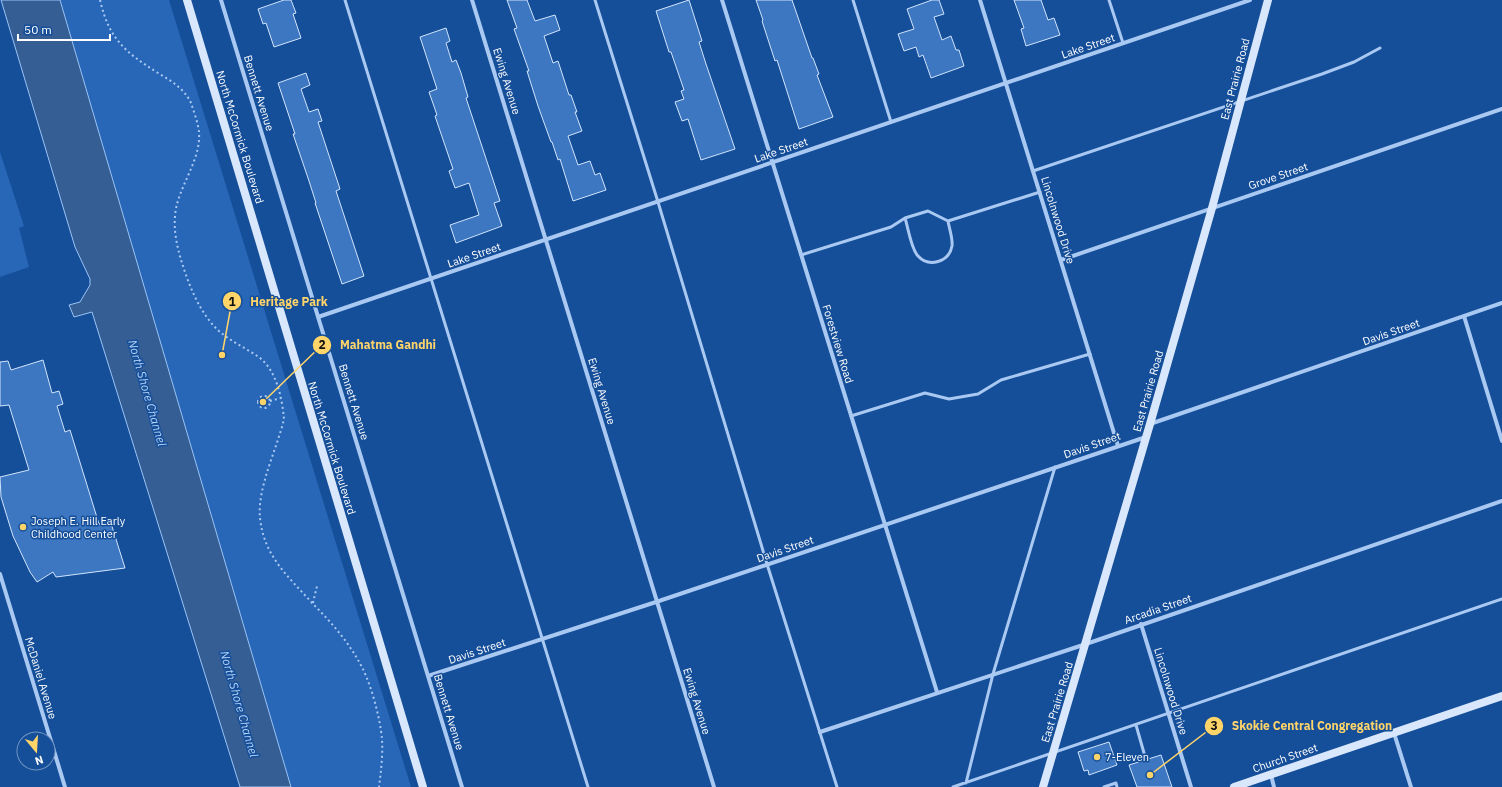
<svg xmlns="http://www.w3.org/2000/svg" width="1502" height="787" font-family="'IBM Plex Sans',sans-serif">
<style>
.green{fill:#2867b7}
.water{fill:#355e95;stroke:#9bc4f5}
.building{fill:#3d77c1;stroke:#d1e4fd}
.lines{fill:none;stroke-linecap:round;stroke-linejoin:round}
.path{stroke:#a9c9f2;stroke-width:2;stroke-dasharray:2 3;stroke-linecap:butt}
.lane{stroke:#a9c9f2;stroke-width:3}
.street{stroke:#a9c9f2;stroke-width:4}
.secondary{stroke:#d8e7fc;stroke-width:8}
.poi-dot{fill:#ffd56a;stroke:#154e99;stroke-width:1.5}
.labels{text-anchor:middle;stroke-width:3;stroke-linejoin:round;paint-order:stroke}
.street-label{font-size:11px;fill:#fff;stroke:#154e99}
.poi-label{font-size:11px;fill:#fff;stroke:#154e99;text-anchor:start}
.water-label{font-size:12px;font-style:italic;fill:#b5d4f9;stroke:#154e99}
.leader{fill:none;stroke:#ffd56a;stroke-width:1.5}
.callout-dot{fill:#ffd56a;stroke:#154e99;stroke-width:1.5}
.mark-label{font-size:12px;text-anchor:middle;font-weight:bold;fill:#111}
.callout-label{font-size:12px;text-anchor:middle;font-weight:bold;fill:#ffd56a;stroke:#154e99;stroke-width:3;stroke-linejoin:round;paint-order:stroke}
</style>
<rect width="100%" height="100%" fill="#154e99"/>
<path class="green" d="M60 0H169L411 787H291Z
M0 152 24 226 19 228 29 267 0 277Z"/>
<path class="water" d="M1 0H60L291 787H240L92 312 74 317 69 305 80 302 90 285V279L75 247Z"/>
<path class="building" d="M284 0H291L296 13 293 14 301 38 274 47 266 23 263 24 258 9Z
M507 0H527L535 21 555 15 560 30 544 36 553 63 558 61 569 95H571L577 112H575L582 131 568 136 578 165 590 161 595 175 600 173 606 190 573 201 560 159 558 160 552 142H551L538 106 527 71H529L514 29 517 28Z
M689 0 702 41 699 42 706 64 735 149 701 160 688 119 682 121 675 102 684 99 681 91 684 90 671 52H669L656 11Z
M756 0H792L812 58H813L819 74 817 75 833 117 799 129 777 60 775 61 762 21 763 20Z
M932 0H939L944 14 934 17 942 40 951 36 956 50H959L964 66 931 78 923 55 919 57 916 47 904 51 898 34 914 29 907 9Z
M1014 0H1041L1048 20 1054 18 1060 35 1026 46 1021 29 1024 28Z
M446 28 450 41 446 43 452 62 456 60 461 73 468 97 466 98 500 201 494 203 502 226 456 243 450 225 479 215 469 183 455 188 449 171 453 169 435 116 437 115 429 92 437 89 420 37Z
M306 73 310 85 301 89 309 112 318 109 322 121 318 122 340 189 336 191 364 276 342 284 315 203H316L309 181 293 134H295L278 83Z
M43 360 52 393 59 391 63 404 57 406 65 432 70 430 99 524 110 520 125 568 56 577 53 572 37 582 30 572 13 536 1 497 0 477 29 470 9 405 0 406V362L8 361 11 370Z
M1109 742 1117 765 1089 775 1088 770 1084 771 1078 752Z
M1161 755 1172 787H1137L1129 765Z"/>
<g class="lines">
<path class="path" d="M100 0C109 39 125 52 158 73 171 81 184 88 191 103 194 112 198 123 199 132 201 157 183 181 177 204 172 224 176 244 182 263 189 285 198 308 213 325 226 340 245 347 260 358 277 372 282 398 284 419 277 449 257 488 260 518 264 557 289 577 313 604 330 621 346 639 358 660 370 679 380 717 382 739 383 755 381 771 379 787
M258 402a6 6 0 1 1 12 0a6 6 0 1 1-12 0Z
M270 401 281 398
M313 603 317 586"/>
<path class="lane" d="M345 0 588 787
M595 0 658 202 767 564 837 787
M853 0 891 122
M1109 0 1123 43
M1033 171 1322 74 1354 62 1380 48
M905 218C908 227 911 249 918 256 929 268 949 262 952 246 953 238 949 228 948 221
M801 255 891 227 905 218 928 211 948 221 1040 192
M851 416 925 393 949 399 978 394 1001 380 1090 354
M1136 725 1144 753
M966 783 993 674 1055 467
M953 787 1502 599
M1104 787 1116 783 1117 787"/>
<path class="street" d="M221 0 462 787
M472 0 714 787
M722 0 937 692
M980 0 1118 446
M1061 260 1502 109
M1464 316 1502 441
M318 317 1250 0
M1150 424 1502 303
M0 574 65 787
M1141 624 1191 787
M428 676 656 602 1146 437
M820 732 1086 644 1502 501
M1394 733 1411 787
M1271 775 1274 787"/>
<path class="secondary" d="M187 0 423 787
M1043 787 1150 424 1212 208 1268 0
M1234 787 1502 696"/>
</g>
<g class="poi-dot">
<circle cx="23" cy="527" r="4"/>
<circle cx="1097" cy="757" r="4"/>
</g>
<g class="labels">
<g class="street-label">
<text transform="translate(1088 46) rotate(-19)" y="4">Lake Street</text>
<text transform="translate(1235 79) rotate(-75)" y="4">East Prairie Road</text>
<text transform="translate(507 81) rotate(73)" y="4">Ewing Avenue</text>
<text transform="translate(259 93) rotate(73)" y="4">Bennett Avenue</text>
<text transform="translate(240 137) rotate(73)" y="4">North McCormick Boulevard</text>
<text transform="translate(781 150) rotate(-19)" y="4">Lake Street</text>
<text transform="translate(1278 176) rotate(-19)" y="4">Grove Street</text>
<text transform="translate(1058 220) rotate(73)" y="4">Lincolnwood Drive</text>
<text transform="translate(474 255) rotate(-19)" y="4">Lake Street</text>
<text transform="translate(1391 332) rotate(-19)" y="4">Davis Street</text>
<text transform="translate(838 344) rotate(73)" y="4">Forestview Road</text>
<text transform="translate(602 391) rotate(73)" y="4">Ewing Avenue</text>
<text transform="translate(1148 391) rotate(-74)" y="4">East Prairie Road</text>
<text transform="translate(354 402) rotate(73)" y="4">Bennett Avenue</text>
<text transform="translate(1092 445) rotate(-19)" y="4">Davis Street</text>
<text transform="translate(332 448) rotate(73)" y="4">North McCormick Boulevard</text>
<text transform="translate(785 549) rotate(-19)" y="4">Davis Street</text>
<text transform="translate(1158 609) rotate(-19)" y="4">Arcadia Street</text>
<text transform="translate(477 651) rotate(-18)" y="4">Davis Street</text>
<text transform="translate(41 678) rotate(73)" y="4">McDaniel Avenue</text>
<text transform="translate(1171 691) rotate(73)" y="4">Lincolnwood Drive</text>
<text transform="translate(697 701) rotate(73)" y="4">Ewing Avenue</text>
<text transform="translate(1057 702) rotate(-73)" y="4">East Prairie Road</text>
<text transform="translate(449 712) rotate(73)" y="4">Bennett Avenue</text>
<text transform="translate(1285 758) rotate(-19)" y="4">Church Street</text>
</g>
<g class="poi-label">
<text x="31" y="525">Joseph E. Hill Early<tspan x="31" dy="13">Childhood Center</tspan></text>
<text x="1105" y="761">7-Eleven</text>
</g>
<g class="water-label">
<text transform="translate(147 393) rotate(74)" y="4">North Shore Channel</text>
<text transform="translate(239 704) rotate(74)" y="4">North Shore Channel</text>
</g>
</g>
<path class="leader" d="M222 355L232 301M263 402L322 345M1150 775L1214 726"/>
<g class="callout-dot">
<circle cx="222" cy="355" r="4"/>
<circle cx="263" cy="402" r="4"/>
<circle cx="1150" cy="775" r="4"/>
<circle cx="232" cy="301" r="10"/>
<circle cx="322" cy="345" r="10"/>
<circle cx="1214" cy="726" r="10"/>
</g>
<g class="mark-label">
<text x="232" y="306">1</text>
<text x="322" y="349">2</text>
<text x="1214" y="730">3</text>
</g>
<g class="callout-label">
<text x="289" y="306">Heritage Park</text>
<text x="388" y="349">Mahatma Gandhi</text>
<text x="1312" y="730">Skokie Central Congregation</text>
</g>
<g transform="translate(36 751) rotate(162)"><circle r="19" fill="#154e99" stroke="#7395c2"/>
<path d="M0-3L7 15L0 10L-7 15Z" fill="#ffd56a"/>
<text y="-6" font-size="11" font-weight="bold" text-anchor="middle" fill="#ffffff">N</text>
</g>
<path d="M18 34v6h92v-6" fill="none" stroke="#ffffff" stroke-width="2"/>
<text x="24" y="34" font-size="12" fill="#ffffff" stroke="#154e99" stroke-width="3" paint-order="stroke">50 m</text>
</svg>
